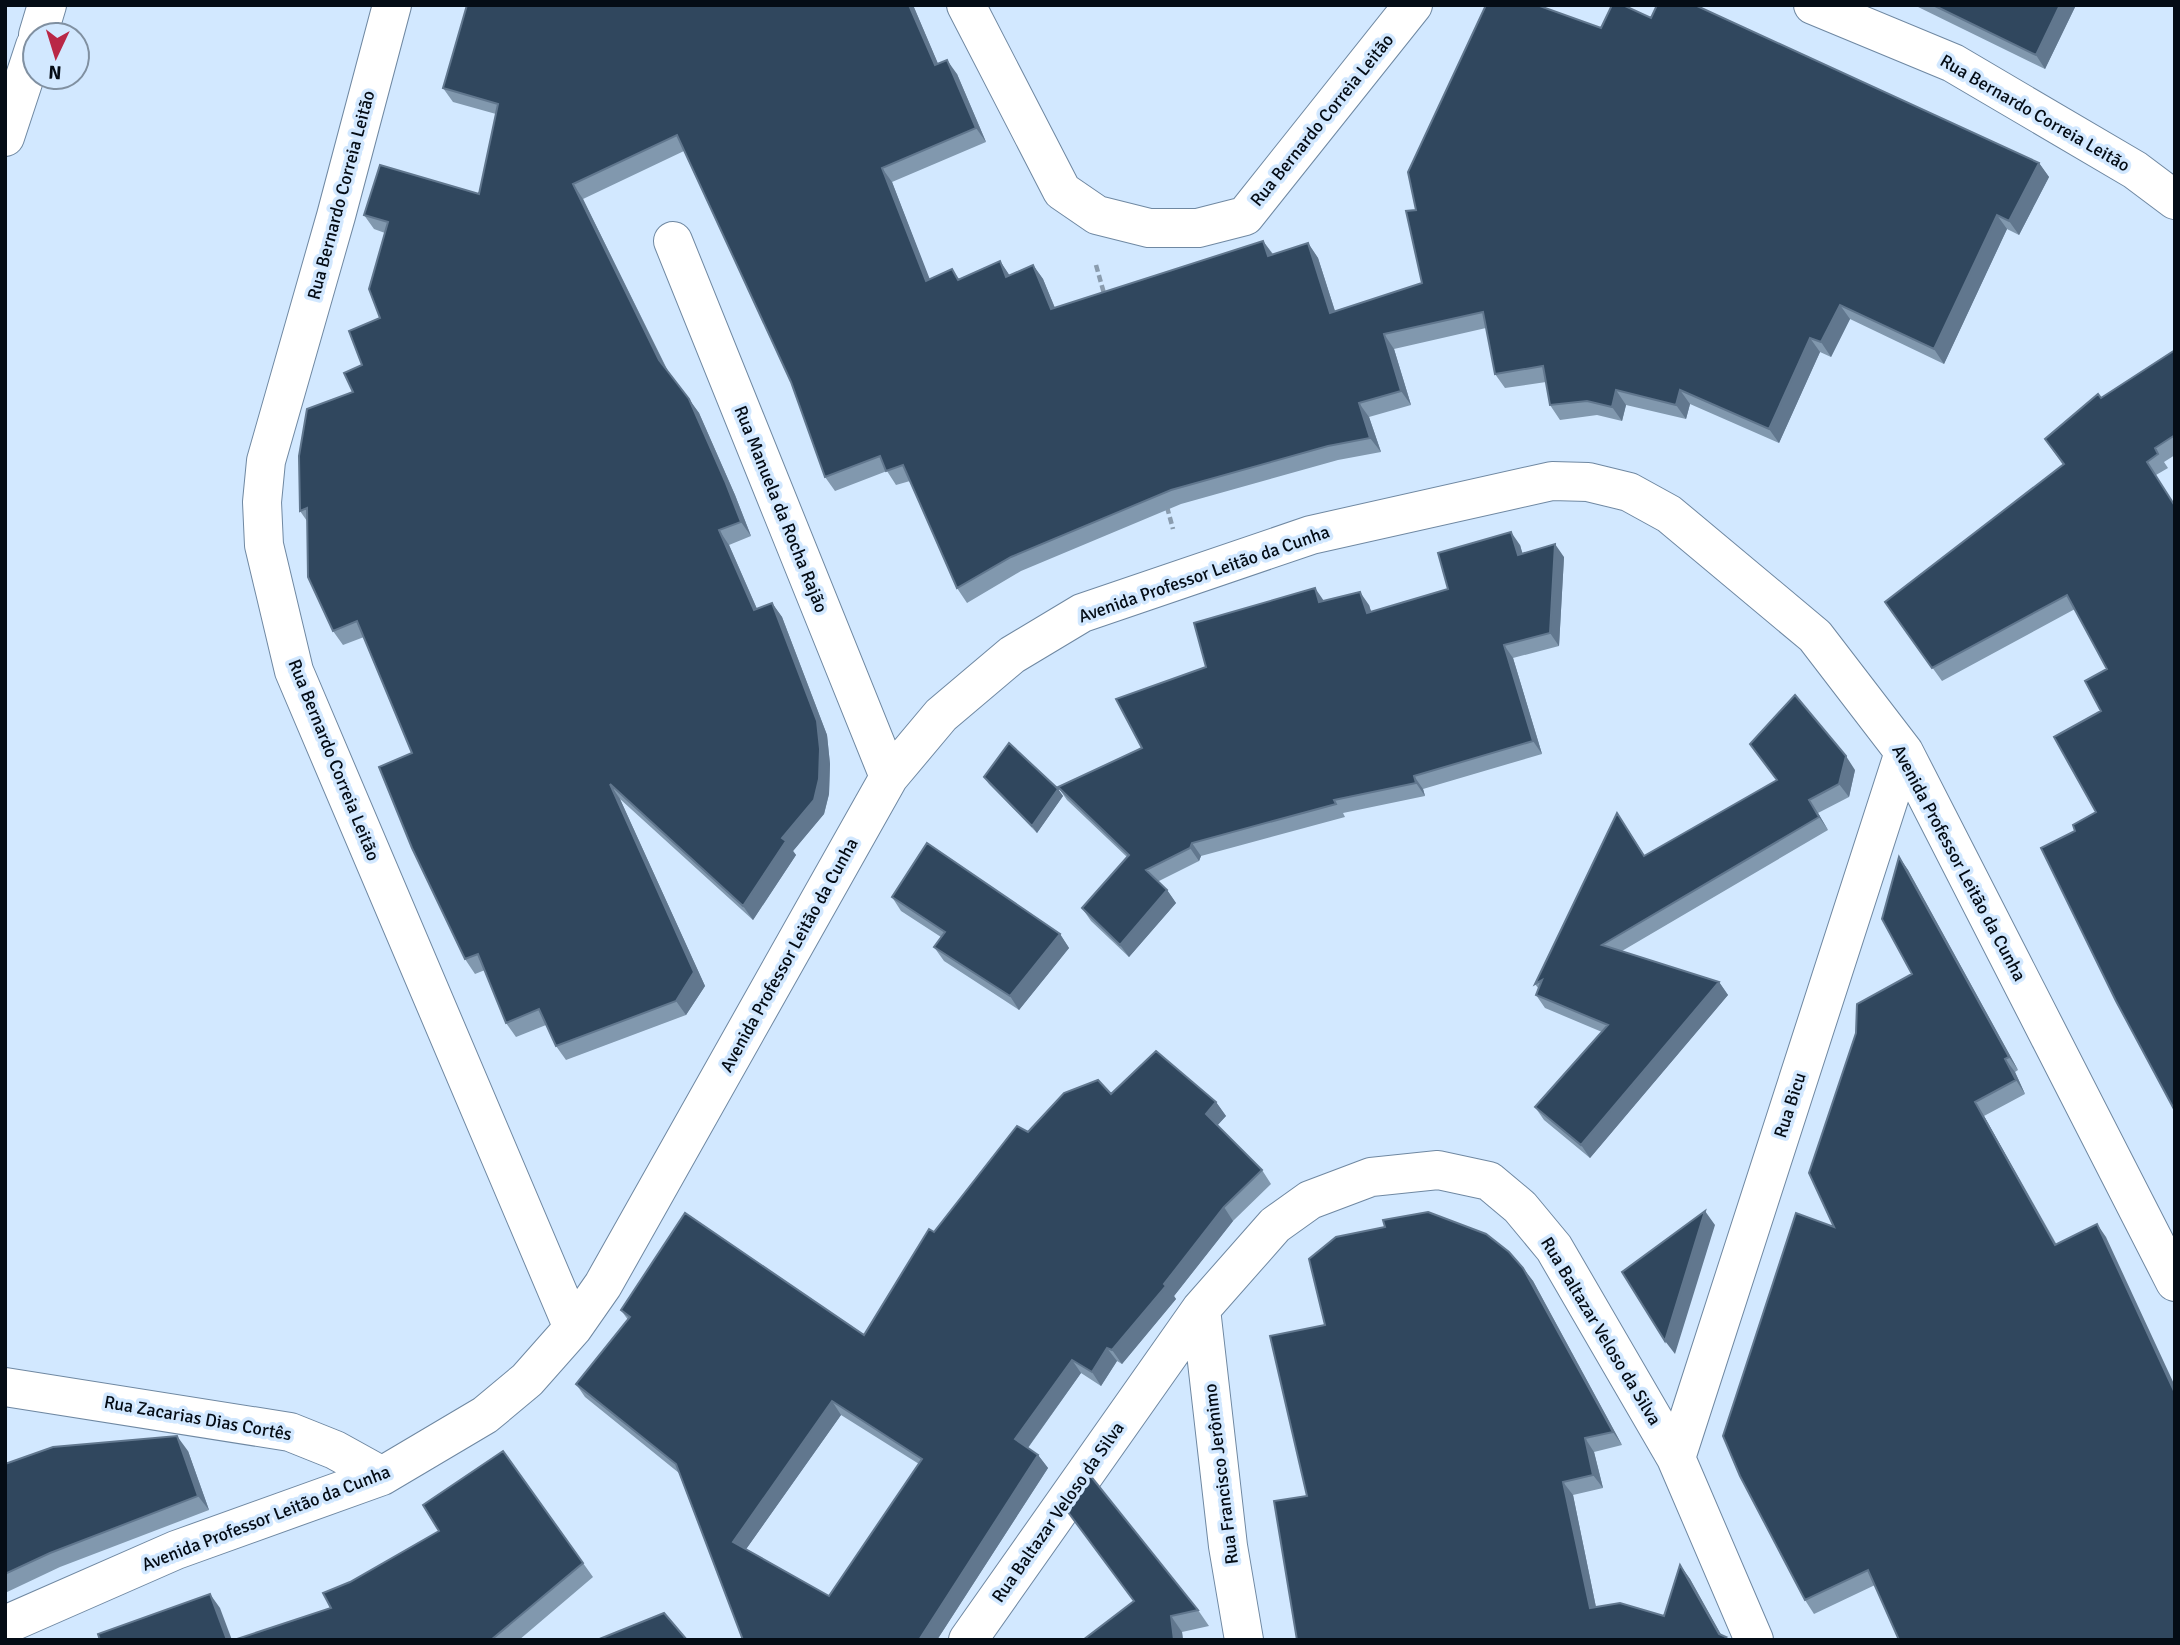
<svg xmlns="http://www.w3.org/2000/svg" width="2180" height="1645" font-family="Signika,sans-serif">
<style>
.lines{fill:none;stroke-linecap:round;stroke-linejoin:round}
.minor-casing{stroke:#6f88a2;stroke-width:40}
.path{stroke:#8a9cae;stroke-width:4.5;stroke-dasharray:7 3.5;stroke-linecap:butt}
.minor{stroke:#fff;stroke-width:38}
.wall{fill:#8198ae;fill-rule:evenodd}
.shaded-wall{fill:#61778e}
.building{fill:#30475e;stroke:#61778e;stroke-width:2;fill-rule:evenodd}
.labels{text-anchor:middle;stroke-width:7;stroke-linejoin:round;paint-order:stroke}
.street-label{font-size:18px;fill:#040c15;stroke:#d2e8ff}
</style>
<rect width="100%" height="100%" fill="#d2e8ff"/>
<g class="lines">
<g class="minor-casing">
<path id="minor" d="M392 5 336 216 266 461 262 502 264 545 294 671 573 1328
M966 5 1062 191 1097 215 1149 228H1198L1245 216 1413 5
M1813 5 1953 63 2135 170 2175 200
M38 35 47 5
M5 137 35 46
M673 241 889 777
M1201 1309 1228 1546 1244 1640
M5 1387 290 1432 335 1450 382 1476
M1676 1458 1904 752
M5 1625 176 1550 382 1476 485 1415 527 1380 573 1328 603 1285 889 777 941 715 1012 655 1082 613 1311 535 1552 481 1588 482 1629 492 1669 514 1815 636 1904 752 2175 1282
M968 1640 1201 1309 1275 1225 1310 1200 1371 1177 1438 1170 1489 1181 1520 1207 1554 1248 1676 1458 1754 1640"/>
</g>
<path class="path" d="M1096 265 1105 297
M1167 507 1173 529"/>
<use href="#minor" class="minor"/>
</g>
<path class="wall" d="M467 5H913L938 64 957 74 986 142 892 182 929 279 952 269 959 279 1000 261 1009 275 1033 265 1043 279 1055 308 1263 241 1273 254 1308 243 1318 258 1335 311 1422 283 1416 210 1601 28 1651 18 2039 163 2049 177 2019 235 2007 229 1944 364 1850 319 1831 357 1820 352 1779 443 1690 404 1686 419 1626 405 1622 421 1597 415 1560 420 1550 405 1546 382 1505 388 1495 374 1486 328 1394 349 1411 405 1369 417 1381 452 1338 460 1181 504 1021 571 967 603 957 588 910 481 896 485 887 471 835 491 825 477 791 382 684 151 583 199 668 371 699 413 735 495 751 536 729 545 757 609 772 603 782 617 827 735 830 764 829 794 824 814 793 851 796 855 753 920 620 799 705 986 686 1015 566 1060 556 1046 546 1025 516 1037 506 1023 485 970 475 974 465 959 412 753 364 637 343 645 333 631 307 521 300 511 353 392 362 365 380 318 385 233 374 229 364 215 479 194 496 114 453 102 443 88Z
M1914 5H2076L2045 69Z
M2175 350V455L2164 462 2168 468 2156 475 2175 1111 2075 831 2096 812 2101 711 2107 669 2075 609 1942 681 1885 602 2063 465 2045 439 2101 398Z
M1520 545 1522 553 1564 557 1559 646 1513 658 1542 754 1423 789 1425 796 1343 813 1345 817 1201 856 1199 861 1157 882 1167 890 1176 903 1129 957 1091 921 1082 908 1127 857 1067 800 1058 787 1142 748 1206 667 1324 601 1369 605 1371 612 1448 589Z
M1855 770 1849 797 1818 813 1828 830 1622 951 1719 982 1728 995 1590 1158 1544 1120 1535 1107 1602 1032 1545 1008 1536 995 1538 988 1535 984 1626 827 1645 856Z
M984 777 1058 789 1063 796 1037 833 989 784Z
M1899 857 1908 870 2018 1070 2015 1072 2025 1094 1984 1116 2057 1245 2106 1237 1875 1585 1814 1614 1805 1600 1834 1227 1912 974Z
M892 897 1060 934 1069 948 1019 1010 944 961 934 947 941 937 901 911Z
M1111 1094 1216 1102 1226 1116 1217 1125 1262 1170 1271 1184 1233 1221 1174 1296 1176 1299 1122 1364 1117 1361 1101 1386 1081 1373 1028 1448 1038 1455 1048 1468 937 1640H743L679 1473 585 1397 576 1384 628 1320 621 1310 864 1335 934 1232 1028 1132ZM841 1415 919 1464 829 1596 746 1549Z
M1523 1268 1533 1281 1622 1445 1594 1452 1603 1488 1573 1495 1596 1607 1664 1616 1680 1565 1690 1579 1721 1635 1726 1637 1728 1640H1297L1307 1496 1325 1325Z
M188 1451 209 1510 60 1567 5 1593V1464Z
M503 1451 593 1577 519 1640H234L331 1608 350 1582 439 1531Z
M1134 1601 1198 1610 1209 1626 1182 1632 1183 1640H1083Z"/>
<path class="shaded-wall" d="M909 5H913L945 80 935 65Z
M2060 5H2076L2045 69 2036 55Z
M947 60 957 74 986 142 976 128Z
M2039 163 2049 177 2019 235 2009 221Z
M882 168 892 182 936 295 926 281Z
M573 184 583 199 669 374 659 360Z
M1997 215 2007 229 1944 364 1934 349Z
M1263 241 1273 255 1268 256Z
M1308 243 1318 258 1340 327 1330 313Z
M1000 261 1010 276 1006 277Z
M1033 265 1043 279 1061 323 1051 309Z
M1840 305 1850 319 1831 357 1821 342Z
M1384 334 1394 349 1411 405 1401 391Z
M1810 338 1820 352 1779 443 1769 429Z
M1616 390 1626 405 1622 421 1612 407Z
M1680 390 1690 404 1686 419 1676 405Z
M689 399 699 413 735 495 751 536 741 522Z
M1359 403 1369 417 1381 452 1370 438Z
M719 530 729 545 764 625 754 610Z
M1511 532 1520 545 1527 568 1518 555Z
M1555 544 1564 557 1559 646 1550 633Z
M1315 588 1324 601 1319 602Z
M1360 592 1369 605 1376 626 1367 613Z
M772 603 782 617 827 735 830 764 829 794 824 814 793 851 796 855 753 920 743 906 782 838Z
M1504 645 1513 658 1542 754 1533 741Z
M1846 756 1855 770 1849 797 1839 784Z
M1414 776 1423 789 1425 796 1416 783Z
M610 784 620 799 705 986 686 1015 676 1001Z
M1058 789 1063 796 1037 833 1032 826Z
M1809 800 1818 813 1828 830 1819 817Z
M1192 843 1201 856 1199 861 1190 848Z
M1899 857 1908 870 2018 1070 2009 1057Z
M1167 890 1176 903 1129 957 1120 945Z
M1060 934 1069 948 1019 1010 1010 996Z
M1719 982 1728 995 1590 1158 1581 1145Z
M2005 1059 2015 1072 2025 1094 2016 1080Z
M1216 1102 1226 1116 1216 1127 1206 1114Z
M1975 1102 1984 1116 2064 1259 2055 1245Z
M1224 1207 1233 1221 1174 1296 1176 1299 1122 1364 1112 1350Z
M1705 1211 1715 1225 1675 1354 1665 1341Z
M2097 1224 2106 1237 2175 1386V1393Z
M1523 1268 1533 1281 1622 1445 1613 1432Z
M1107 1348 1117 1361 1101 1386 1092 1372Z
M1072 1360 1081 1373 1024 1453 1015 1439Z
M832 1401 841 1415 742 1555 733 1542Z
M177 1436 188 1451 209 1510 198 1496Z
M1585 1438 1594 1452 1603 1488 1593 1475Z
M1038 1455 1048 1468 937 1640H919Z
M1563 1482 1573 1495 1599 1622 1590 1608Z
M1680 1565 1690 1579 1723 1638 1719 1634Z
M210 1594 220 1608 232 1640H227Z
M1171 1616 1182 1632 1183 1640H1174Z"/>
<path class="building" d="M467 5H909L935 65 947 60 976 128 882 168 926 281 952 269 958 280 1000 261 1006 277 1033 265 1051 309 1263 241 1268 256 1308 243 1330 313 1422 283 1406 211 1416 210 1408 172 1486 5H1537L1601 28 1612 5H1623L1651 18 1657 5H1695L2039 163 2009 221 1997 215 1934 349 1840 305 1821 342 1810 338 1769 429 1680 390 1676 405 1616 390 1612 407 1587 401 1550 405 1543 366 1495 374 1483 312 1384 334 1401 391 1359 403 1370 438 1328 446 1171 490 1011 557 957 588 903 465 886 471 880 456 825 477 791 382 677 135 573 184 659 360 689 399 725 481 741 522 719 530 754 610 772 603 817 721 820 749 819 779 814 800 782 838 786 841 743 906 610 784 694 972 676 1001 556 1046 539 1009 506 1023 478 954 465 959 412 848 379 767 412 753 357 621 333 631 308 577 307 508 300 511 299 456 307 409 353 392 344 373 362 365 349 331 380 318 369 289 388 222 364 215 380 165 479 194 498 104 443 88Z
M1933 5H2060L2036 55Z
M2175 350V435L2155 448 2158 454 2147 462 2175 506V1111L2116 1001 2041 848 2075 831 2073 825 2096 812 2054 737 2101 711 2085 681 2107 669 2067 595 1932 668 1885 602 2064 464 2045 439 2098 394 2101 398Z
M1511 532 1518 555 1555 544 1550 633 1504 645 1533 741 1414 776 1416 783 1334 800 1336 804 1192 843 1190 848 1146 870 1167 890 1120 945 1082 908 1129 855 1058 787 1142 748 1116 699 1206 667 1194 623 1315 588 1319 602 1360 592 1367 613 1448 589 1438 553Z
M1795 695 1846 756 1839 784 1809 800 1819 817 1602 945 1719 982 1581 1145 1535 1107 1608 1025 1536 995 1542 980 1535 984 1560 932 1617 813 1644 856 1777 780 1750 744Z
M1009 743 1058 789 1032 826 984 777Z
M927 843 1060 934 1010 996 934 947 945 932 892 897Z
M1899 857 2009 1057 2005 1059 2016 1080 1975 1102 2055 1245 2097 1224 2175 1393V1640H1899L1868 1570 1805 1600 1740 1476 1723 1436 1796 1213 1834 1227 1809 1173 1856 1033 1857 1004 1912 974 1882 919Z
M1156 1051 1216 1102 1206 1114 1262 1170 1224 1207 1164 1284 1166 1286 1112 1350 1107 1348 1092 1372 1072 1360 1015 1439 1038 1455 919 1640H743L676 1464 576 1384 630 1317 621 1310 685 1213 864 1335 929 1229 934 1232 1017 1126 1028 1132 1064 1093 1098 1080 1111 1094ZM832 1401 922 1459 829 1596 733 1542Z
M1705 1211 1665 1341 1622 1272Z
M1428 1212 1486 1234 1509 1252 1523 1268 1613 1432 1585 1438 1593 1475 1563 1482 1590 1608 1620 1603 1664 1616 1680 1565 1719 1634 1726 1637 1720 1640H1297L1274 1501 1307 1496 1270 1336 1325 1325 1309 1259 1336 1237 1385 1227 1383 1220Z
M177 1436 198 1496 50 1553 5 1574V1464L53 1447Z
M503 1451 583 1563 491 1640H234L331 1608 323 1593 350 1582 439 1531 423 1505Z
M1089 1474 1198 1610 1171 1616 1174 1640H1083L1134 1601 1065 1508Z
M210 1594 227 1640H100L98 1634Z
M664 1613 687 1640H597Z"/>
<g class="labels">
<g class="street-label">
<text transform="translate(2035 113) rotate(30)" y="6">Rua Bernardo Correia Leitão</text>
<text transform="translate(1322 120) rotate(-51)" y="6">Rua Bernardo Correia Leitão</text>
<text transform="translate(341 195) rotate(-75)" y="6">Rua Bernardo Correia Leitão</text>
<text transform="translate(781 509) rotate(68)" y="6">Rua Manuela da Rocha Rajão</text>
<text transform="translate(1204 574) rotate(-19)" y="6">Avenida Professor Leitão da Cunha</text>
<text transform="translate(334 760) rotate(68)" y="6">Rua Bernardo Correia Leitão</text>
<text transform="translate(1959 863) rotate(62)" y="6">Avenida Professor Leitão da Cunha</text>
<text transform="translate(789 955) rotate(-61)" y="6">Avenida Professor Leitão da Cunha</text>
<text transform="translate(1790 1105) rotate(-72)" y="6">Rua Bicu</text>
<text transform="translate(1601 1331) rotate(59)" y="6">Rua Baltazar Veloso da Silva</text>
<text transform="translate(198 1418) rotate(10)" y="6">Rua Zacarias Dias Cortês</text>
<text transform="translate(1221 1474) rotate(-97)" y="6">Rua Francisco Jerônimo</text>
<text transform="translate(1058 1512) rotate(-55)" y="6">Rua Baltazar Veloso da Silva</text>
<text transform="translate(266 1518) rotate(-21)" y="6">Avenida Professor Leitão da Cunha</text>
</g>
</g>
<rect width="2180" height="1645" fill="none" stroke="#040c15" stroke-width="14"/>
<g transform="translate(56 56) rotate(184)"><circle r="33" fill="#d2e8ff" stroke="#8090a1" stroke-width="2"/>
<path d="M0-5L12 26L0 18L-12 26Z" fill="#b92746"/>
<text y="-10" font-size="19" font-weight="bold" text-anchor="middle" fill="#040c15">N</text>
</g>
</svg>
